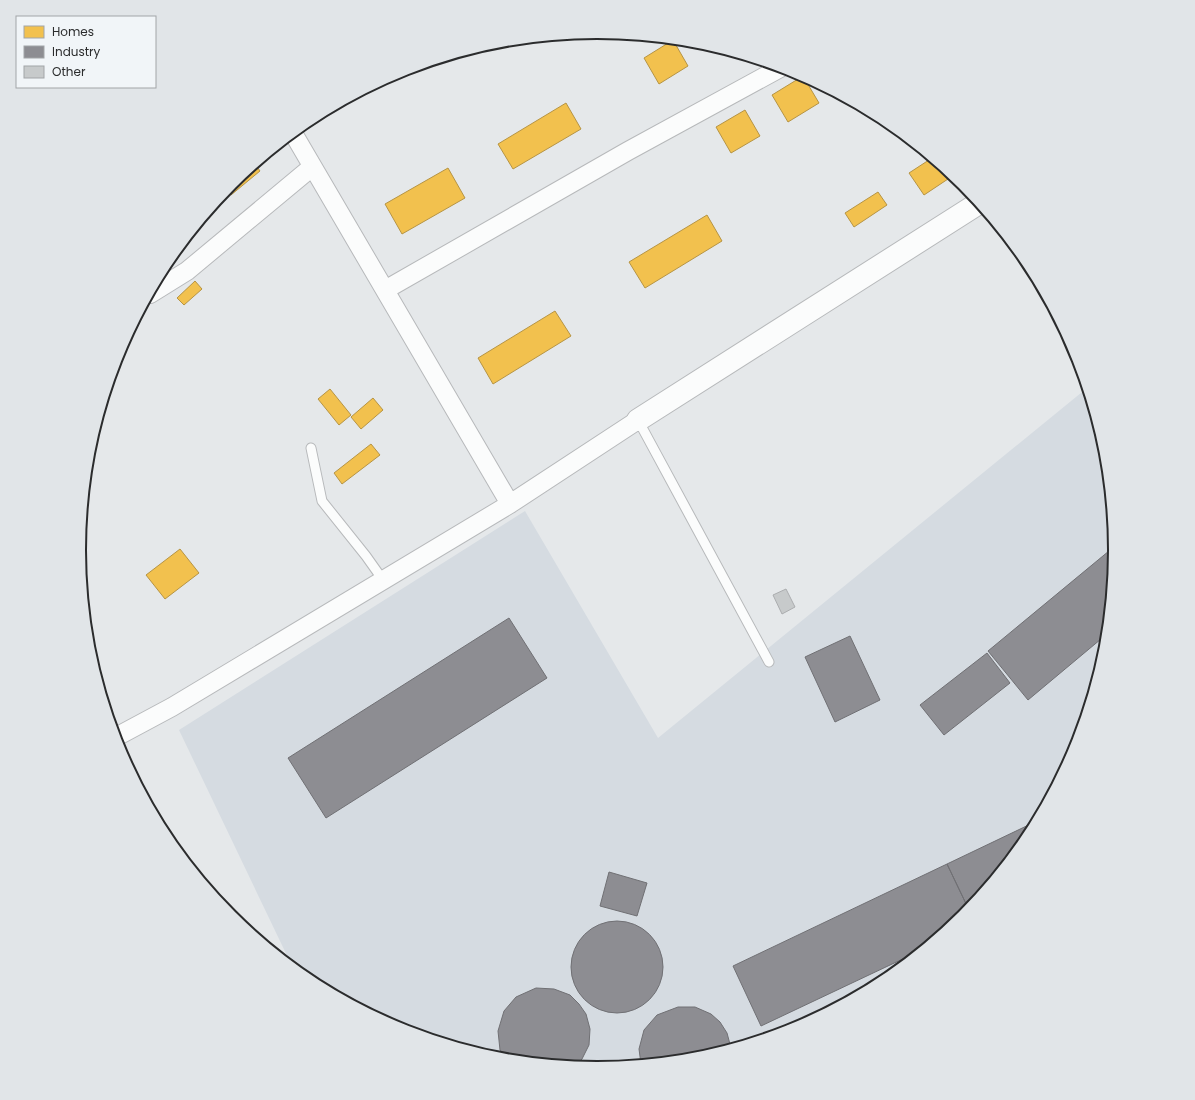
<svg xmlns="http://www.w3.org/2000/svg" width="1195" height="1100" font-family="Poppins,sans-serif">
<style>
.built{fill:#d5dbe1}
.homes{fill:#f2c14e;stroke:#b69444}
.industry{fill:#8d8d92;stroke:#707074}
.building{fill:#c7cacb;stroke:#abadaf}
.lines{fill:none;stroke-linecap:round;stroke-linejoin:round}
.service-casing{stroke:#b7b9bb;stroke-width:11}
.minor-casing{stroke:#b7b9bb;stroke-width:20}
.tertiary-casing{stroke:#b7b9bb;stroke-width:24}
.service{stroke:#fbfcfc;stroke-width:9}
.minor{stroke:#fbfcfc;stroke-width:18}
.tertiary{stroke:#fbfcfc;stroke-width:22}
.rim{fill:none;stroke:#2b2c2d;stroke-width:2}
</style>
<rect width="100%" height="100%" fill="#e5e8ea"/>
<path class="built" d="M1087 388 1106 449 1115 550 1105 651 1076 748 1028 838 964 916 885 981 796 1029 698 1058 597 1068 496 1058 399 1028 310 981 292 966 179 730 525 511 658 738Z"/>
<path class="homes" d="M673 40 688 66 659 84 644 58Z
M803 76 819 103 788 122 772 95Z
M566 103 581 129 513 169 498 144Z
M745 110 760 136 731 153 716 127Z
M932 158 954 175 924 195 909 173Z
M255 164 260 171 231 195 226 190Z
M448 168 465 198 402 234 385 204Z
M878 192 887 205 854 227 845 213Z
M707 215 722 241 645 288 629 262Z
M195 281 202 289 184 305 177 298Z
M555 311 571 336 493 384 478 358Z
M330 389 351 415 339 425 318 399Z
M373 398 383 410 361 429 351 417Z
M371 444 380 455 342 484 334 473Z
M180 549 199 573 165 599 146 575Z"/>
<path class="industry" d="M1115 546 1107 634 1028 700 988 651Z
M509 618 547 678 326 818 288 758Z
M850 636 880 700 835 722 805 657Z
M987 653 1010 683 944 735 920 705Z
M1037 821 1028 838 969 910 947 864Z
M947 864 969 910 964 916 926 948 761 1026 733 966Z
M609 872 647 883 637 916 600 906Z
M571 967a46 46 0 1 1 92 0a46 46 0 1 1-92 0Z
M536 988 554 989 570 995 579 1004 586 1014 590 1029 589 1045 582 1059 576 1066 506 1059 500 1050 498 1031 504 1011 516 997Z
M678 1007H695L711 1014 720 1022 727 1033 731 1048 698 1058 641 1064 639 1049 644 1030 657 1015Z"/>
<path class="building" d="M786 589 795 607 782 614 773 595Z"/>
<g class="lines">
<g class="service-casing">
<path id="service" d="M638 420 769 662
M311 448 322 501 366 556 383 580"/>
</g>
<g class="minor-casing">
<path id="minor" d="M293 133 510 504
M385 290 628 151 782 67
M150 294 187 271 312 167
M116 737 172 707 510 504 638 420"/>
</g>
<g class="tertiary-casing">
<path id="tertiary" d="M638 420 979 203"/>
</g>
<use href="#service" class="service"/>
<use href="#minor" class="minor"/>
<use href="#tertiary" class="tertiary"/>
</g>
<path d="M0 0H1195V1100H0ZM86 550a511 511 0 1 1 1022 0a511 511 0 1 1-1022 0Z" fill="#e1e5e8" fill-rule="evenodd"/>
<path class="rim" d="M86 550a511 511 0 1 1 1022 0a511 511 0 1 1-1022 0Z"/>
<rect x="16" y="16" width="140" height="72" fill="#f1f5f8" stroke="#a2a5a7"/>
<rect x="24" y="26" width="20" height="12" fill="#f2c14e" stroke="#a2a5a7"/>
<text x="52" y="36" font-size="12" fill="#2b2c2d">Homes</text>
<rect x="24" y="46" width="20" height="12" fill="#8d8d92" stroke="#a2a5a7"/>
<text x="52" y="56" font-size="12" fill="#2b2c2d">Industry</text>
<rect x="24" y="66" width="20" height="12" fill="#c7cacb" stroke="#a2a5a7"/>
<text x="52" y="76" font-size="12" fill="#2b2c2d">Other</text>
</svg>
